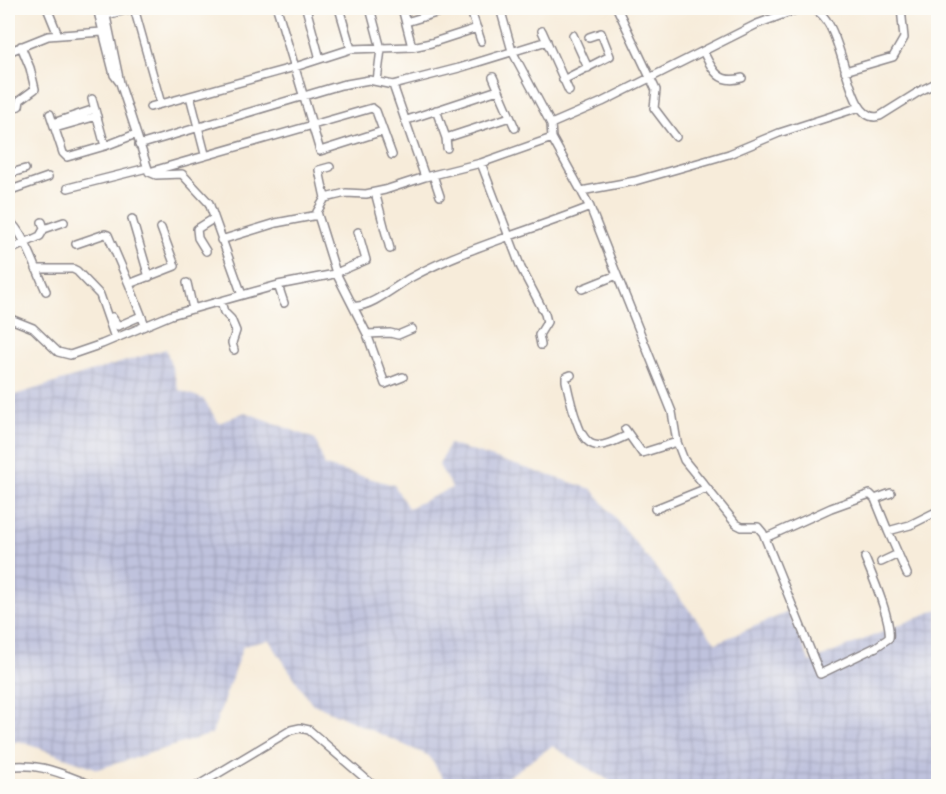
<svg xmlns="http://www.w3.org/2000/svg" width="946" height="794" font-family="'Patrick Hand',sans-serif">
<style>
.industrial{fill:url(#industrial-grid)}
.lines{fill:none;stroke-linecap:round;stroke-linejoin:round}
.minor-casing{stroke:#8c878a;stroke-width:10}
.minor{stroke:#fff;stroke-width:7}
</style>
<defs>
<pattern id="industrial-grid" width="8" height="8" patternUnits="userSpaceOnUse" patternTransform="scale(1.5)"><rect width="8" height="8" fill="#bfc2dd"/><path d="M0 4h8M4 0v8" fill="none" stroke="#a4a6bf"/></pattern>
</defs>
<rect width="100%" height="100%" fill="#fdfcf7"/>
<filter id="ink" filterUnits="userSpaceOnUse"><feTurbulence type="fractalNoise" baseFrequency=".0167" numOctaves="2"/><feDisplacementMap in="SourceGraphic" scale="12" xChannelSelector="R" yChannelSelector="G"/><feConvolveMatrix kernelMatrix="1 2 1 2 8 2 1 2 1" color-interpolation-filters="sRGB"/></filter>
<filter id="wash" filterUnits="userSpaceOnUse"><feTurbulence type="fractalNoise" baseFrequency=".008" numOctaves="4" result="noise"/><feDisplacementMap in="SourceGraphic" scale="24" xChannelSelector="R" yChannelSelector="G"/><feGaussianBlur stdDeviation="1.35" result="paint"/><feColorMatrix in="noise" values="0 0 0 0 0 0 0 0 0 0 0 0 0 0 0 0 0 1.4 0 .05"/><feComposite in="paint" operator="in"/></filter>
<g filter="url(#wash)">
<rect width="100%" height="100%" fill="#f7ecda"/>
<path class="industrial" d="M166 349 179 390 203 399 219 423 245 412 315 439 325 466 394 485 408 508 452 488 439 465 449 444 592 489 716 643 788 612 810 662 938 609V786H618L552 746 495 786H448L429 756 311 703 269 640 243 646 212 734 98 769 19 741 8 744V397Z"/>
</g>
<g filter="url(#ink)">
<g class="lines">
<g class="minor-casing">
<path id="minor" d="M47 8 58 35
M97 8 114 75 120 83
M134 8 161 104
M277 8 320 151 383 131
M306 8 320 59
M339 8 351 49
M370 8 381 49 377 81
M470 8 481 41
M500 8 512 51 551 124 552 138 590 207 617 275 672 412 677 442 684 460 736 524 742 527H758L763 533 820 674 876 647 889 638C892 621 872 575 865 558
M617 8 656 90 654 108 676 137
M809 8C847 12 843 128 880 116L920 91 938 82
M103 16 133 8
M106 16 120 83 149 172
M406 22 453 8
M542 31 569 91
M573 35 588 68
M412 47 431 43 477 28
M703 51C712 69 718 85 742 78
M8 52 48 36 102 32
M845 71 893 57 904 38 901 8
M493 77 515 128
M563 80 610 56 601 33 589 37
M393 85 425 177
M190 96 205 154
M92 99 105 146
M150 107 295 67 351 49 412 47 402 8
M8 109 19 106 20 100 35 89 30 68 21 46
M436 110 446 138 447 148
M50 114 63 153 67 157 105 146 136 134
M407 120 498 90
M53 123 95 109
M551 124 602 102 757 24 801 8
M55 128 97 116
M446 138 510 117
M139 145 341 85 369 80 393 85 459 68 547 41
M481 163 521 268 545 314 547 322 539 335 541 345
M149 172 372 108 376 111 392 155
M149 172 156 175 182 174 209 203 242 295
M8 174 25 169
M433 175 440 196
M68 188 147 168
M8 191 48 177
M581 191 635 181 705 161 729 154 779 133 860 107
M375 192 390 249
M325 198 319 170 330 167
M132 219 149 277
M8 220C24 231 37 272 46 291
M44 229 64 222
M358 232 366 260 336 273 367 334 385 384 403 377
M221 240 276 223 318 215
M76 244 105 234 108 235 129 284 145 325
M8 251 40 236 44 229 42 222
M206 251 198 238 197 229 213 219
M36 269H73L77 271 100 295 115 338
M187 283 193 309
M129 284 175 266 161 228
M278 285 284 303
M582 289 617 275
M221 302 224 312 231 319 236 331 232 343 234 350
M354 306C370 308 396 286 410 278 467 247 530 231 590 207
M112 317 118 326 141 316
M8 318 33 328 58 352 70 355 102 344 171 315 278 285 330 275 336 273 317 212 325 198 346 193 366 194 385 190 425 177 481 163 552 138
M367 334 390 333 398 335 412 329
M571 375 566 377V381C569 395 572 409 577 422 588 455 602 447 628 435
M625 429 642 453 677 442
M875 499 891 493
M655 509 707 488
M888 531 907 574
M765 538 831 508 870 494 875 499 888 531 910 525 938 511
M881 562 898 554
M8 767C38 761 66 776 95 786
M197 786 291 730 300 728 309 730 374 786"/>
</g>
<use href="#minor" class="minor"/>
</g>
</g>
<rect width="946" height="794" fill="none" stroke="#fdfcf7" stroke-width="30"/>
</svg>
